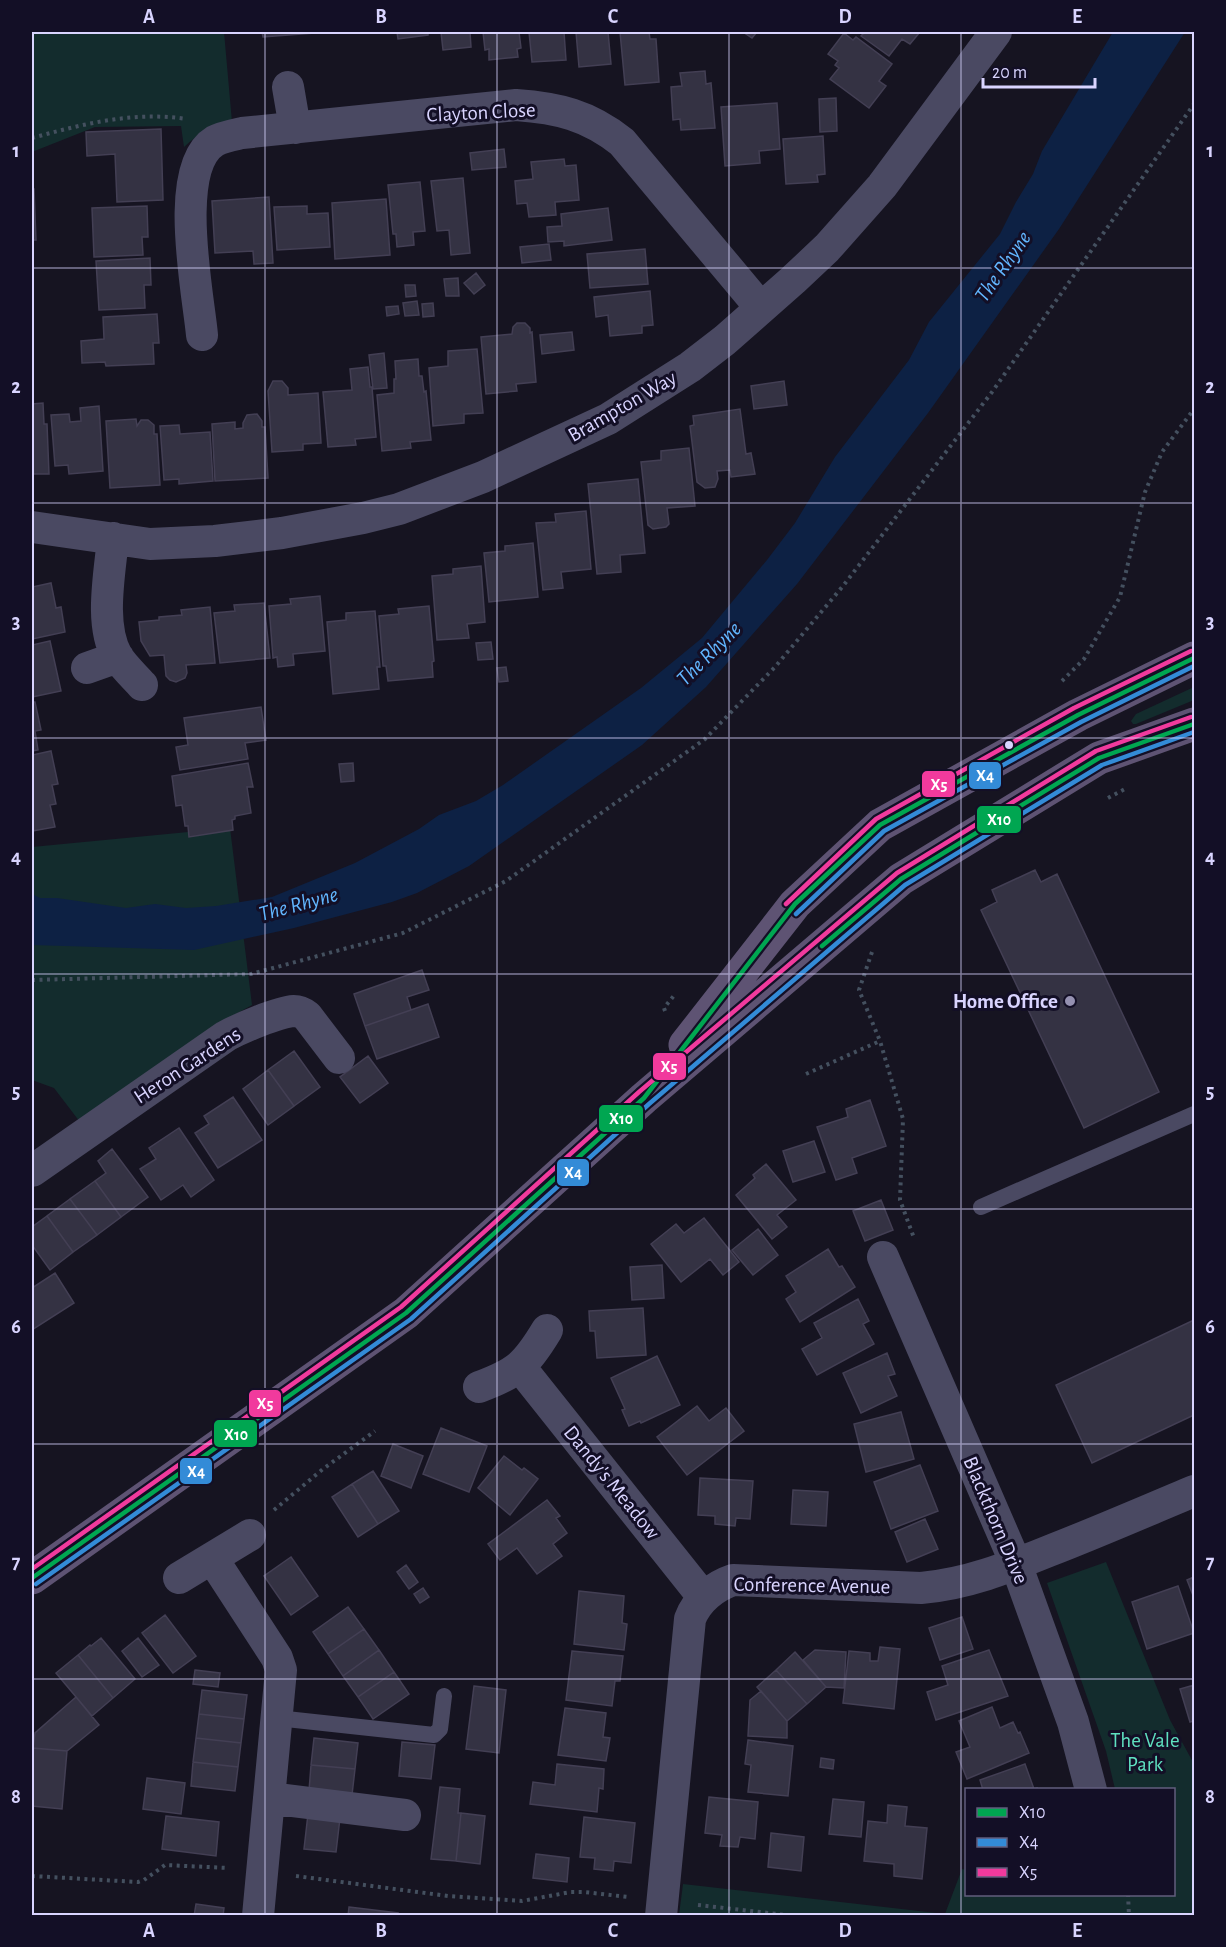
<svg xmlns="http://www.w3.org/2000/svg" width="1226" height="1947" font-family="'Alegreya Sans',sans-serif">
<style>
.green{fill:#132c2d}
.water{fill:#0d2144}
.building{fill:#343243;stroke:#433f54;stroke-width:1.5}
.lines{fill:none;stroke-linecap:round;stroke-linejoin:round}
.path{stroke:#44505f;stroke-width:4;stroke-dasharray:3 4.5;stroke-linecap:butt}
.service{stroke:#4a4962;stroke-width:16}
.minor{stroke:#4a4962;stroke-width:32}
.primary{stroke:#5e5373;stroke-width:33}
.bus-1-casing{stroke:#130f26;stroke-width:9}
.bus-2-casing{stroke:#130f26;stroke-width:9}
.bus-3-casing{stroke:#130f26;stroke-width:9}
.bus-1{stroke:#00a651;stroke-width:4.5}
.bus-2{stroke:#338bd7;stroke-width:4.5}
.bus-3{stroke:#f13a9d;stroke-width:4.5}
.grid{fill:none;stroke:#d9d4ff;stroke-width:1.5;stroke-opacity:0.55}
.bus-dot{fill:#d9d4ff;stroke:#130f26;stroke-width:2}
.poi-dot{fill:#9591b1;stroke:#130f26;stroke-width:2}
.labels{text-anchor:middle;stroke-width:6;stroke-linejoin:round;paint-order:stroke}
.street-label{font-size:21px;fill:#d9d4ff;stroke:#130f26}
.poi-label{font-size:21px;font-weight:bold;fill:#d9d4ff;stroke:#130f26;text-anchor:end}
.park-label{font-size:21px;fill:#5fe0c0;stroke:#130f26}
.water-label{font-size:22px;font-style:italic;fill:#62b6ff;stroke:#130f26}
.line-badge{stroke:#130f26;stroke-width:2}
.badge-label{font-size:16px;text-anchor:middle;font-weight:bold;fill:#fff}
.neatline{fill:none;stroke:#d9d4ff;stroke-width:2}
.grid-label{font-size:20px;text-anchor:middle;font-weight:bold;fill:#d9d4ff}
</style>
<rect width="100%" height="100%" fill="#161421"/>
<path class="green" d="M32 32H224L232 122C213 128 198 133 184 147L181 126 95 127 32 152Z
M1194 687V700L1136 724H1133L1131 721 1136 714Z
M230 828 252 1005 216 1025 80 1122 54 1088 32 1080V847Z
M1106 1562 1170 1720 1194 1764V1915H679L683 1884 945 1914 962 1869 966 1870V1894H1059L1066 1896 1067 1894H1174V1790L1115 1789 1106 1751 1047 1583Z"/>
<path class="water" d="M1113 32H1185L1059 229 928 413 797 584 706 687 642 745 469 866 417 893 392 902 294 928 194 950 32 945V894L40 898H57L126 908 155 904 186 908 216 906 272 897 355 863 419 829 439 815 476 801 503 785 641 688 702 638 767 560 795 523 835 457 909 360 929 322 1000 234 1016 202 1033 174 1042 151Z"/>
<path class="building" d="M262 32H328L263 37Z
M397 32H428V35L398 39Z
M441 32H470L471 47 443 50Z
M483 32H519L521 48 517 49 518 57 489 60V49L485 50Z
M529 32H564L566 60 532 62Z
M576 32H608L611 64 579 67Z
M620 32H649L650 39H656L659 82 625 85Z
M743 32H757L752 38Z
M865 32H920L910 44 902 39 889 56 861 36Z
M844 33 853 40 856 37 892 64 879 81 886 86 869 108 830 79 839 68 835 65 838 61 828 54Z
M705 71 706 84 711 83 715 128 681 130 680 119 673 120 671 87 682 86 680 73Z
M836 98 837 131 820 132 819 99Z
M777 103 780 149 759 151 760 163 725 166 721 107Z
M161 129 163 200 117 202 115 154 87 156 86 132Z
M823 136 825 174 817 175 818 182 786 184 783 139Z
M504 149 506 167 472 170 470 153Z
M564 159 565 166 576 165 579 200 555 202 556 215 529 217 527 203 517 204 515 181 533 179 531 162Z
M463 178 470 253 451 255 449 230 437 231 431 181Z
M420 182 425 231 413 232 414 245 397 247 396 234H393L388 185Z
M32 189H34L36 240H32V255Z
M269 197 273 263 254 264 253 251 215 253 212 201Z
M386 199 390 255 335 259 332 203Z
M147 206 148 237H142L143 255 94 257 92 208Z
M307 206V214L328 213 330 247 277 250 274 207Z
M608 208 612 240 564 246V241L548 242 547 227 562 226 561 214Z
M549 244 551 260 522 263 520 247Z
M645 249 648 284 590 288 587 254Z
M150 258 151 285H144L145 308 99 310 96 261Z
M476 273 485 285 474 294 464 283Z
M458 278 459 296H446L444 279Z
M405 285H415L416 296 406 297Z
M650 291 653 325 642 326V333L610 336 608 315 596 317 594 297Z
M417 301 419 315 405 316 403 303Z
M433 303 434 316 423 317 422 304Z
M398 306 399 314 387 316 386 307Z
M157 314 159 343H153L154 364 106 366 105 362 82 363 81 341 104 339 103 317Z
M517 323H525L530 328V333L532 332 536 382 516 384 517 391 486 394 481 337 512 334 513 327Z
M572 332 574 350 542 354 540 335Z
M477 349 483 413 464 414V423L433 426 429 368 448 366V351Z
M384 353 387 388 373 389 369 355Z
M418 359 419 376H422L424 392 426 391 431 440 410 442 411 448 382 451 377 395 394 393V379H396L395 361Z
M368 367 370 387H372L376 437 355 439 356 445 328 447 323 392 352 390 350 369Z
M273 381H282L288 388V395L318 393 321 443 303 444V450L272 452 268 391Z
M784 381 787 405 754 409 751 386Z
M43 403 44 424H47L49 474H32V404Z
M99 406 103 471 69 474 68 465 55 466 51 415 69 414 70 422 81 421 80 408Z
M740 409 746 454 751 453 755 474 731 477 730 470 717 471 718 479 715 487 705 488 697 482 690 426 694 425 693 416Z
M257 414 262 421V427H265L268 478 215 481 212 424 235 422V429L243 428V423L247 415Z
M136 419 137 426 141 420H148L154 425V434H157L160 485 110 488 106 421Z
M179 425 180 434 210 432 213 481 179 484V479L164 480 160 426Z
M689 448 695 506 667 508 669 524 666 527 653 529 648 525 641 462 661 460V451Z
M638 479 645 553 620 555 621 572 597 574 588 484Z
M586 511 591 569 561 572 563 588 543 590 536 523 556 522 555 514Z
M533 543 538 597 489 602 484 553 505 551V546Z
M481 566 485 622 467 624 469 638 437 640 432 576 453 574V569Z
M51 583 56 608 61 607 65 632 32 639V587Z
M320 596 325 651 293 654 294 665 278 667 277 657 273 658 269 606 291 604 290 599Z
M264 603 270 658 220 663 214 613 235 611 234 605Z
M429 606 434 661 432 662 433 677 388 681 386 666H383L379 616 399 614 398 609Z
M210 607 215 663 186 665 187 673 185 678 176 682 170 680 166 676 164 655 150 656 141 641 139 622 159 620V617L182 615 181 610Z
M375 611 380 667H377L379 689 333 694 327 622 346 620V613Z
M50 641 61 691 32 697V645Z
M491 642 493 659 478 660 476 643Z
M506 667 508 681 499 682 497 668Z
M32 702H35L41 730 35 731 38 750 32 751Z
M261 707 266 740 245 743 248 759 180 770 176 747 188 745 184 718Z
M51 751 58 784 52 785 56 804 50 805 55 827 32 831V755Z
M248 763 253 787H247L251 813 235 816V819L232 820 233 830 189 837 188 826H185L182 805 176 806 172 776Z
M353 763 354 781 341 782 339 764Z
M1035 870 1041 882 1057 874 1159 1092 1084 1128 981 910 997 902 992 890Z
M422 970 429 990 407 997 411 1010 365 1026 354 994Z
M428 1004 439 1037 377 1059 365 1026Z
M294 1051 320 1087 294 1106 268 1070Z
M368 1056 388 1083 360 1103 340 1077Z
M268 1070 294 1106 268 1125 243 1089Z
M233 1097 262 1140 218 1168 195 1133 209 1124 204 1116Z
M870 1100 886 1146 852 1158 857 1173 836 1180 817 1127 848 1117 846 1109Z
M179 1128 214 1180 191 1197 183 1185 161 1200 140 1169 156 1159 149 1148Z
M814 1141 825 1172 793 1182 783 1151Z
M112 1149 148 1197 121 1217 95 1181 106 1173 98 1161Z
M766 1164 796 1200 777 1215 787 1227 772 1239 736 1195 755 1178 753 1175Z
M95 1181 121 1217 97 1235 70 1199Z
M70 1199 97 1235 73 1252 47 1216Z
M881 1200 893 1230 865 1241 853 1211Z
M47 1216 73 1252 50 1270 32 1245V1227Z
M704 1218 739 1262 723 1275 710 1259 681 1282 651 1244 676 1224 684 1233Z
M758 1229 778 1255 753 1275 732 1250Z
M828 1249 839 1267 842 1266 855 1287 800 1322 786 1299 796 1292 786 1276Z
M662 1265 664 1298 632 1300 630 1267Z
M55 1273 74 1303 32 1330V1288Z
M858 1299 869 1321 863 1324 874 1344 817 1375 802 1349 822 1338 814 1323Z
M643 1308 646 1355 597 1358 595 1331H590L589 1311Z
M1194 1320V1415L1092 1463 1056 1385Z
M887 1353 895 1374 888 1376 897 1396 861 1413 843 1373Z
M657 1356 680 1405 641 1423 640 1421 629 1426 622 1410 625 1409 611 1378Z
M697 1406 709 1421 726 1408 744 1431 687 1475 657 1437Z
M901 1412 914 1459 866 1472 854 1424Z
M441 1428 487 1446 469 1492 423 1474Z
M393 1444 423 1456 411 1488 381 1476Z
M504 1456 522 1470 524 1468 538 1479 510 1515 478 1488Z
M920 1465 938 1511 891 1529 874 1482Z
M373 1471 399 1511 378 1524 352 1484Z
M700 1478 753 1481 750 1519 736 1518 735 1526 715 1524V1516L698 1515Z
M352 1484 378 1524 358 1537 332 1497Z
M793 1490 828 1492 826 1526 791 1524Z
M547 1500 560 1516 556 1518 567 1533 553 1544 562 1556 537 1574 517 1548 500 1560 488 1544Z
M925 1519 938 1549 907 1562 895 1532Z
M291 1557 318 1596 291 1615 264 1576Z
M406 1565 418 1582 409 1589 397 1572Z
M1194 1577V1598L1187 1580Z
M1178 1586 1194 1633 1147 1649 1132 1602Z
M423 1588 429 1597 420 1603 414 1594Z
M579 1591 624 1596 622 1623 627 1624 624 1650 574 1644Z
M348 1607 364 1629 328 1654 313 1632Z
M165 1615 196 1656 173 1673 142 1633Z
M962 1617 973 1649 940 1660 929 1628Z
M364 1629 379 1650 343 1676 328 1654Z
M101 1638 135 1679 113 1698 78 1655 90 1645 91 1646Z
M138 1638 159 1665 142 1677 122 1651Z
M880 1647 900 1649 894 1709 843 1703 849 1651 870 1653V1661H878Z
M379 1650 394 1672 358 1697 343 1676Z
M815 1650 846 1652 844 1688 826 1687 803 1660Z
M989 1650 1008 1696 936 1720 927 1692 948 1685 942 1666Z
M572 1651 623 1656 620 1681H615L612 1706 566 1700Z
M795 1652 826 1687 807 1704 776 1670Z
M78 1655 113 1698 92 1716 56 1673Z
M195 1670 220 1673 218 1687 193 1684Z
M776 1670 807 1704 787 1721 757 1687Z
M394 1672 409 1694 373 1719 358 1697Z
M1194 1685V1721L1190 1722 1180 1689Z
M474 1686 506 1690 499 1753 466 1749Z
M202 1690 247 1695 244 1719 199 1714Z
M761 1691 787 1721V1738L748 1736 750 1700Z
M76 1697 99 1725 67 1751 33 1748 35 1733Z
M992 1707 1000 1728 1013 1722 1018 1733 1020 1732 1029 1753 967 1779 956 1752 970 1747 959 1721Z
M565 1708 606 1713 603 1737 610 1738 606 1761 558 1755Z
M199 1714 244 1719 241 1743 196 1738Z
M196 1738 241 1743 238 1767 193 1762Z
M314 1738 358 1743 355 1769 311 1765Z
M748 1740 793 1746 788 1796 748 1792 751 1765 745 1764Z
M402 1742 435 1745 431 1779 399 1776Z
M32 1748 67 1751 62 1809 32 1806Z
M821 1758 834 1760 833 1769 820 1767Z
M193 1762 238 1767 235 1791 191 1786Z
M557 1764 604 1769 603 1789 599 1788 597 1812 530 1804 533 1782 555 1785Z
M1025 1764 1034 1789 1037 1788V1790H983L980 1780Z
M311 1765 355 1769 352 1795 309 1791Z
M147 1778 185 1783 181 1814 143 1809Z
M440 1787 460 1789 458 1813H461L456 1861 431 1859Z
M709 1797 758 1802 755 1839 740 1837 738 1847 720 1846 722 1835 705 1833Z
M833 1799 864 1802 861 1837 829 1834Z
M888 1805 907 1807 905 1826 927 1828 922 1879 894 1876V1864L864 1861 868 1821 887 1823Z
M461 1813 485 1816 480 1864 456 1861Z
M308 1814 340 1818 336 1852 304 1849Z
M166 1816 219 1822 216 1856 162 1849Z
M584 1817 635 1823 631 1863 614 1861 613 1871 594 1869 595 1858 580 1857Z
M771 1833 804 1837 801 1871 768 1867Z
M536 1854 569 1858 567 1882 533 1878Z
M196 1904 224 1908 223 1916H194Z
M349 1907 398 1913 397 1916H348Z"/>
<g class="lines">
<path class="path" d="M32 138C83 124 133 111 187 119
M1062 681 1084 659 1120 597 1145 492 1162 452 1194 409
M1108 798 1125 789
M872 952 859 990 880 1041 903 1119 900 1200 914 1238
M32 980 251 974 403 933 506 881 705 739 775 667 843 586 992 392 1194 104
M665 1011 664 1008 676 993
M806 1074 880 1041
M274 1510 323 1469 375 1431
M32 1876 138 1882 144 1880 165 1865 229 1868
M296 1876 448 1896 522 1901 571 1892H584L628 1897
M1128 1894 1129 1916
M698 1905 795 1916"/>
<path class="service" d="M981 1207 1194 1114
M277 1718 434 1735 440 1729 444 1696"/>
<path class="minor" d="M288 87 295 128
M202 335C198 292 172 167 215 141 222 137 233 135 242 133L516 105C558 108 588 115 622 142L761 308
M32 527 150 544 215 541 282 533 363 518 399 509 483 477 608 419 690 367 725 340 793 280 827 248 882 186 996 32
M113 538C110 573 99 624 117 656 123 666 134 676 142 685
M87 668 118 657
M32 1171 226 1036C241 1028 278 1012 294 1011 299 1011 303 1013 307 1016L339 1058
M883 1257 1016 1564 1073 1722 1091 1790
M520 1367 704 1598
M479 1387C517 1373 526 1365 547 1330
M212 1558 277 1658 281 1670 258 1916
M179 1578 250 1535
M269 1798 405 1815
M661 1916 690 1619C697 1600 715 1586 733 1580L921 1588C967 1584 1007 1568 1049 1551 1098 1532 1146 1511 1194 1491"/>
<path class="primary" d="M685 1045 795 904 880 825 1078 715 1194 658
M32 1578 406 1313 644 1098 901 879 1099 758 1194 724"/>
<g class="bus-1-casing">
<path id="bus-1" d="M822 946 901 879 1099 758 1194 724
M32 1578 406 1313 644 1098 795 904 880 825 1078 715 1194 658"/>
</g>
<g class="bus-2-casing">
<path id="bus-2" d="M796 914 884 831 1081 722 1194 666
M36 1584 411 1319 649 1104 905 885 1102 765 1194 732"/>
</g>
<g class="bus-3-casing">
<path id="bus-3" d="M786 904 876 819 1074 708 1191 651
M32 1569 401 1307 639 1092 897 873 1096 751 1191 717"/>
</g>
<use href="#bus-1" class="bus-1"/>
<use href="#bus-2" class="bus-2"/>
<use href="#bus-3" class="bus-3"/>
</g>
<path class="grid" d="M265 32V1916M497 32V1916M729 32V1916M961 32V1916M32 268H1194M32 503H1194M32 738H1194M32 974H1194M32 1209H1194M32 1444H1194M32 1679H1194"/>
<circle class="bus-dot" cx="1009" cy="745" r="5"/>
<circle class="poi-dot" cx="1070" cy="1001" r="6"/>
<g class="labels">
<g class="street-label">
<text transform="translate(481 112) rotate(-3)" y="7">Clayton Close</text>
<text transform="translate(622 406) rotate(-30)" y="7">Brampton Way</text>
<text transform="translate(187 1065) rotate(-33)" y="7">Heron Gardens</text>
<text transform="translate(612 1482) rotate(51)" y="7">Dandy's Meadow</text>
<text transform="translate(996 1520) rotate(67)" y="7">Blackthorn Drive</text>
<text transform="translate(812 1585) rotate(1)" y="7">Conference Avenue</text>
</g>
<g class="poi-label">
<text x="1058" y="1008">Home Office</text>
</g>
<g class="park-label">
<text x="1145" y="1747">The Vale<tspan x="1145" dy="24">Park</tspan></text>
</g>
<g class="water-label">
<text transform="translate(1002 266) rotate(-55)" y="8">The Rhyne</text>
<text transform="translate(708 653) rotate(-45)" y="8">The Rhyne</text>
<text transform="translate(298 903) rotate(-15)" y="8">The Rhyne</text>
</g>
</g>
<g class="line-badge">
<rect x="968" y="761" width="34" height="29" rx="6" fill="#338bd7"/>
<rect x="921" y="770" width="35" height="28" rx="6" fill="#f13a9d"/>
<rect x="976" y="805" width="46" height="29" rx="6" fill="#00a651"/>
<rect x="652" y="1052" width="35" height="29" rx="6" fill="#f13a9d"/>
<rect x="598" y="1104" width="46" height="29" rx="6" fill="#00a651"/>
<rect x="556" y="1158" width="34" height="29" rx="6" fill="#338bd7"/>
<rect x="248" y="1389" width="34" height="29" rx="6" fill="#f13a9d"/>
<rect x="213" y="1419" width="45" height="29" rx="6" fill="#00a651"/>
<rect x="179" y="1457" width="34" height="28" rx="6" fill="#338bd7"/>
</g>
<g class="badge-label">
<text x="985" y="781">X4</text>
<text x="939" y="790">X5</text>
<text x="999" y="825">X10</text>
<text x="669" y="1072">X5</text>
<text x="621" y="1124">X10</text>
<text x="573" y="1178">X4</text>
<text x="265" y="1409">X5</text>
<text x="236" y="1440">X10</text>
<text x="196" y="1477">X4</text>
</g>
<rect width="1226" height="1947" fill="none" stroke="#130f26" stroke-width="66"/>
<rect x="965" y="1788" width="210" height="108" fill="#130f26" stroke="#625e7d" stroke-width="1.5"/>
<rect x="977" y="1808" width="30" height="9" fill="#00a651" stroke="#625e7d" stroke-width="1.5"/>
<text x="1019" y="1818" font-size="18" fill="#d9d4ff">X10</text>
<rect x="977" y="1838" width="30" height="9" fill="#338bd7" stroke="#625e7d" stroke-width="1.5"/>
<text x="1019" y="1848" font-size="18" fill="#d9d4ff">X4</text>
<rect x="977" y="1868" width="30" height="9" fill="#f13a9d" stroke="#625e7d" stroke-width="1.5"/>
<text x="1019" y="1878" font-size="18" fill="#d9d4ff">X5</text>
<path d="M983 78v9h112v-9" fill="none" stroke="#d9d4ff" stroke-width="3"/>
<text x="992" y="78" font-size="18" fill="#d9d4ff" stroke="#130f26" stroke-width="4.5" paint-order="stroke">20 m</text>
<rect x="33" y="33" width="1160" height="1881" class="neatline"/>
<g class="grid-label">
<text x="149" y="23">A</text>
<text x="381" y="23">B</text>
<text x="613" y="23">C</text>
<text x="845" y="23">D</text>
<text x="1077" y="23">E</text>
<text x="16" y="157">1</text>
<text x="1210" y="157">1</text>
<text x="16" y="393">2</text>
<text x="1210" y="393">2</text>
<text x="16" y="628">3</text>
<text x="1210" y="628">3</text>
<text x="16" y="863">4</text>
<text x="1210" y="863">4</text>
<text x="16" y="1098">5</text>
<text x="1210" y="1098">5</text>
<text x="16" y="1333">6</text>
<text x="1210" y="1333">6</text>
<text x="16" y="1568">7</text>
<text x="1210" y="1568">7</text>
<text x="16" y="1803">8</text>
<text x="1210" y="1803">8</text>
<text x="149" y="1937">A</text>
<text x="381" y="1937">B</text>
<text x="613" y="1937">C</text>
<text x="845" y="1937">D</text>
<text x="1077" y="1937">E</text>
</g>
</svg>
